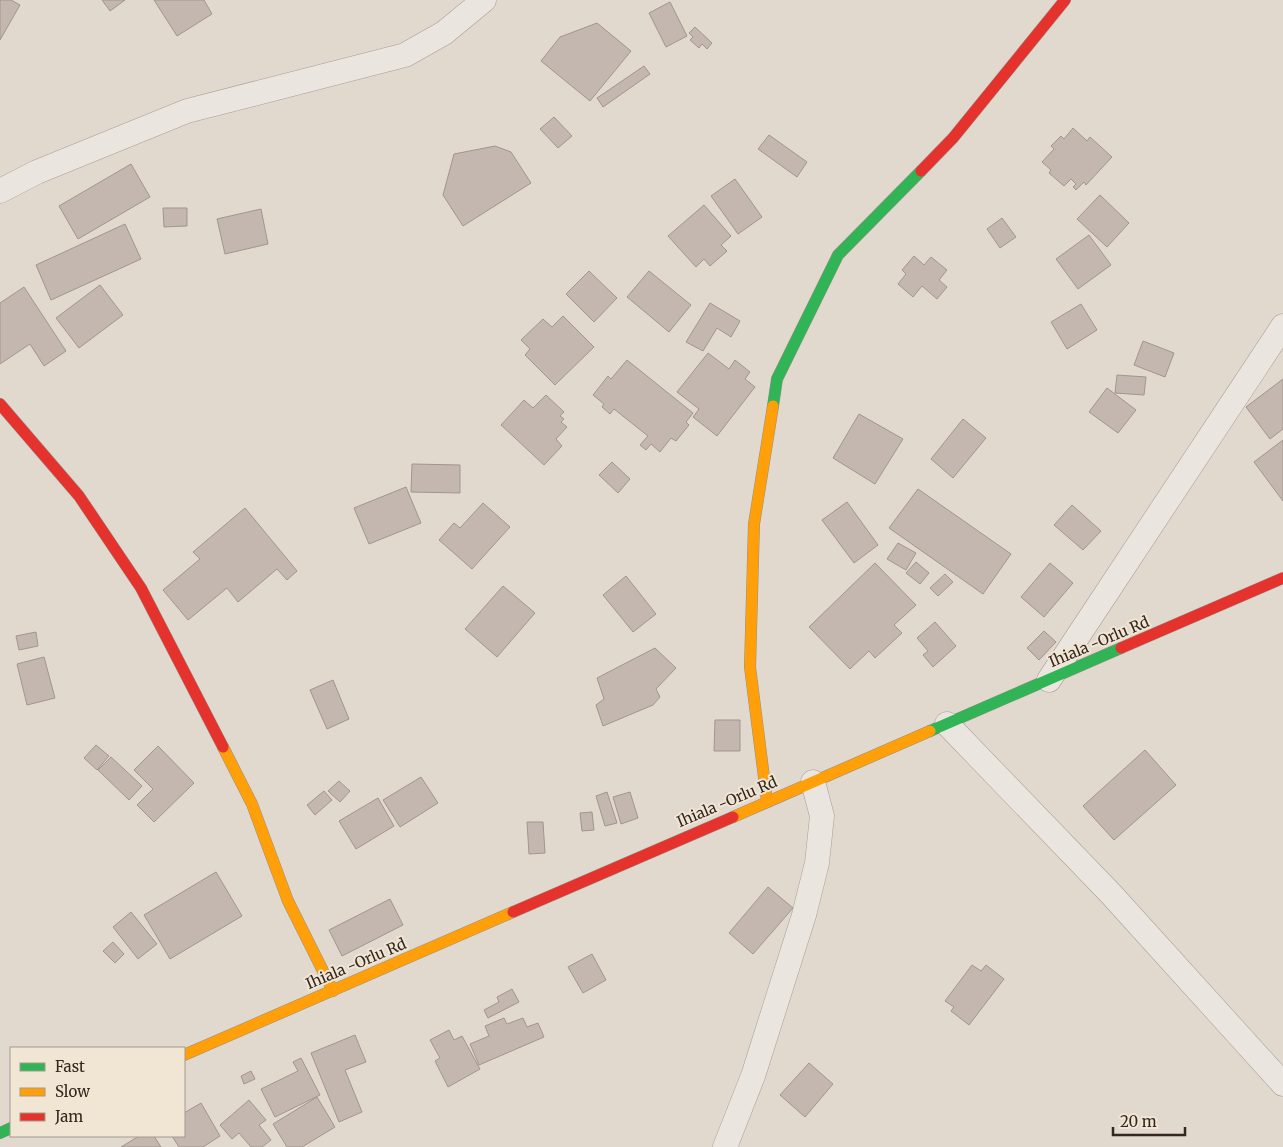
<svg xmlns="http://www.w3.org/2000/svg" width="1283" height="1147" font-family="Merriweather,serif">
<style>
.building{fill:#c4b7af;stroke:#a1958e}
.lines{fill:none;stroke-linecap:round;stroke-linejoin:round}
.street-casing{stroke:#a69e96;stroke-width:25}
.fast-casing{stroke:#968e86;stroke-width:12}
.slow-casing{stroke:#968e86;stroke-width:12}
.jam-casing{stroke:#968e86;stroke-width:12}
.street{stroke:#eae5de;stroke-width:24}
.fast{stroke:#30b455;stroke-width:11}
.slow{stroke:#ff9f0a;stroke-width:11}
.jam{stroke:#e5322d;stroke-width:11}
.labels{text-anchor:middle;stroke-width:4;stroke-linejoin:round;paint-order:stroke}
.street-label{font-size:15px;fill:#342720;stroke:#f1e5d4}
</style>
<rect width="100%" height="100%" fill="#e1d9ce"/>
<path class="building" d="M0 0H11L20 5 0 40Z
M102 0H125L110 11Z
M154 0H204L212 14 177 36Z
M670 2 687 36 666 47 649 13Z
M597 23 631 51 590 101 541 61 560 37Z
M695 27 712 43 707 49 702 44 699 48 690 40 693 37 689 33Z
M644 66 650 74 603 107 597 98Z
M554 117 572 136 558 148 540 129Z
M1073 128 1087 141 1090 137 1112 157 1086 185 1084 182 1076 190 1073 187 1076 184 1071 179 1064 186 1049 173 1051 170 1042 162 1054 149 1051 146 1061 136 1064 139Z
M769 135 807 162 797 177 758 149Z
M495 146 511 152 531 183 463 226 443 195 454 154Z
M131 164 150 197 78 239 59 206Z
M735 179 762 217 738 234 711 196Z
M1100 195 1129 223 1107 247 1077 219Z
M704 205 731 236 721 245 727 251 710 266 704 259 696 267 668 236Z
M163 208H187V226L164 227Z
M261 209 268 244 225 254 217 219Z
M1002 218 1016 237 1000 248 987 229Z
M125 224 141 259 51 300 36 265Z
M1089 235 1111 265 1078 289 1056 259Z
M914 256 924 265 931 257 947 270 939 280 947 287 937 299 922 286 913 297 898 284 906 274 902 270Z
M589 271 617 298 594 322 566 294Z
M649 271 691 305 669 332 627 297Z
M100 285 123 315 79 348 56 318Z
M24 287 66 351 44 366 30 344 0 364V303Z
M710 303 740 321 731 337 717 328 703 351 686 342Z
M1081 304 1097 330 1067 349 1051 322Z
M563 316 594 347 555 385 525 355 530 349 521 340 543 319 552 327Z
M1143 341 1174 353 1165 377 1134 365Z
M708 353 729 369 735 360 750 372 745 379 755 387 717 436 693 417 699 409 677 392Z
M627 360 693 413 686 422 689 425 676 441 671 438 660 452 651 444 646 450 640 445 648 436 614 409 610 414 602 407 604 404 593 395 608 376 611 379Z
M1117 375 1146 377 1144 395 1115 393Z
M1283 379V429L1270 439 1246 407Z
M1107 388 1136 410 1118 433 1089 412Z
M546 395 564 412 560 416 564 419 561 422 567 427 556 439 562 446 544 465 501 425 524 400 533 408Z
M859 414 903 439 875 484 833 458Z
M963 419 986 438 953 478 931 459Z
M1283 440V501L1254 462Z
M612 462 630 479 618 493 599 475Z
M412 464 460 465V493L411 492Z
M406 487 421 523 369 544 354 508Z
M918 489 1011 554 983 594 889 528Z
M847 502 878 545 854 563 822 520Z
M483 503 510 527 472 569 439 540 454 523 460 528Z
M1072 505 1101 531 1083 550 1054 525Z
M245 508 297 571 287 580 277 569 238 602 227 588 188 620 163 590 200 559 193 552Z
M898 543 916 553 906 570 887 559Z
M916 562 929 573 920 584 906 573Z
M875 563 916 605 894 625 902 633 875 658 869 651 850 669 809 627Z
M1050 563 1073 583 1044 617 1021 597Z
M945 574 953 582 938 596 930 588Z
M626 576 656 614 633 632 603 595Z
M503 586 535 613 497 657 465 629Z
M935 622 956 646 933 667 923 655 928 651 917 638Z
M1044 631 1056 642 1039 660 1027 648Z
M36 632 38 646 19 650 16 636Z
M655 648 676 668 656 689 660 697 653 705 603 726 596 705 604 699 597 678Z
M44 657 55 698 27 705 17 664Z
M333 680 349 719 327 729 310 690Z
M715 720H740V751H714Z
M96 745 109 756 97 770 84 758Z
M158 746 194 783 154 822 137 805 153 789 134 770Z
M1145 750 1176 785 1114 840 1083 806Z
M111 757 142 786 129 800 98 770Z
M421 777 438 803 400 827 383 800Z
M339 781 350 791 340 802 328 791Z
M324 791 332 800 315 815 307 805Z
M607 792 617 823 605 826 596 796Z
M630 792 638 818 621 824 613 797Z
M378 798 394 826 356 849 339 821Z
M592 812 594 830 582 831 580 813Z
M527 822H543L545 853 529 854Z
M216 872 242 916 170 959 144 915Z
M768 887 793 908 753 954 729 933Z
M390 899 403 925 342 956 329 930Z
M131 912 157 944 138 959 113 927Z
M113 942 124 954 115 963 103 951Z
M592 954 606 980 583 993 568 967Z
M972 965 981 971 986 965 1004 979 969 1025 951 1011 954 1007 945 1001Z
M512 989 519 1002 488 1018 484 1010 499 1002 497 997Z
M504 1018 507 1024 523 1018 527 1027 538 1023 544 1037 479 1065 470 1044 489 1036 485 1026Z
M449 1030 454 1040 462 1036 480 1069 448 1087 435 1061 440 1058 430 1040Z
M355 1035 366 1062 345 1070 362 1112 339 1122 311 1053Z
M301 1058 320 1095 275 1117 261 1089 298 1071 293 1062Z
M809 1063 833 1084 805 1117 780 1095Z
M251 1071 255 1079 244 1084 241 1076Z
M317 1097 335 1127 302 1147H287L273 1124Z
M249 1100 266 1120 259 1125 271 1140 262 1147H251L239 1133 232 1139 220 1125Z
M201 1103 220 1136 203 1147H179L172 1136H184V1113Z
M139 1136H154L161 1147H121Z"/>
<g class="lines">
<g class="street-casing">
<path id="street" d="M0 191 37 172 187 111 405 55 444 33 484 0
M1049 680 1283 326
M947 724 1111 894 1283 1084
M725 1147 753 1076 804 915 817 863 822 816 813 782"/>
</g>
<g class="fast-casing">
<path id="fast" d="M773 406 777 379 838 255 921 171
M930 731 1121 648
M0 1133 11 1128"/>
</g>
<g class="slow-casing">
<path id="slow" d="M223 747 252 804 288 901 333 991
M767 801 750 667 754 524 773 406
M733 817 930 731
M184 1055 513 912"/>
</g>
<g class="jam-casing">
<path id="jam" d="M921 171 953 138 1065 0
M0 404 79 496 141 588 223 747
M1121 648 1283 578
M513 912 733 817"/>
</g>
<use href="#street" class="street"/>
<use href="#fast" class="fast"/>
<use href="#slow" class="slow"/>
<use href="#jam" class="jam"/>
</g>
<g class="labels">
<g class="street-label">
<text transform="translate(1099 642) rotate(-23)" y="5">Ihiala -Orlu Rd</text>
<text transform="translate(727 802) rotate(-23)" y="5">Ihiala -Orlu Rd</text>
<text transform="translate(356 964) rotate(-23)" y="5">Ihiala -Orlu Rd</text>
</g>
</g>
<rect x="10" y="1047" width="175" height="90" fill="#f1e5d4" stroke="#a5998c"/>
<rect x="20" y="1063" width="25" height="8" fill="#30b455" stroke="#a5998c"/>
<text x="55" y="1072" font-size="15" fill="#342720">Fast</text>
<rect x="20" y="1088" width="25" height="8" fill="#ff9f0a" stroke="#a5998c"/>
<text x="55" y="1097" font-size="15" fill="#342720">Slow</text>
<rect x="20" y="1113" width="25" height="8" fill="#e5322d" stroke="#a5998c"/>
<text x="55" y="1122" font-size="15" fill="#342720">Jam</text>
<path d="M1113 1127v8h72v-8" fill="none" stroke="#342720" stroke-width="2.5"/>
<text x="1120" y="1127" font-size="15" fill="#342720" stroke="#f1e5d4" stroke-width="4" paint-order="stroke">20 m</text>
</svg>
